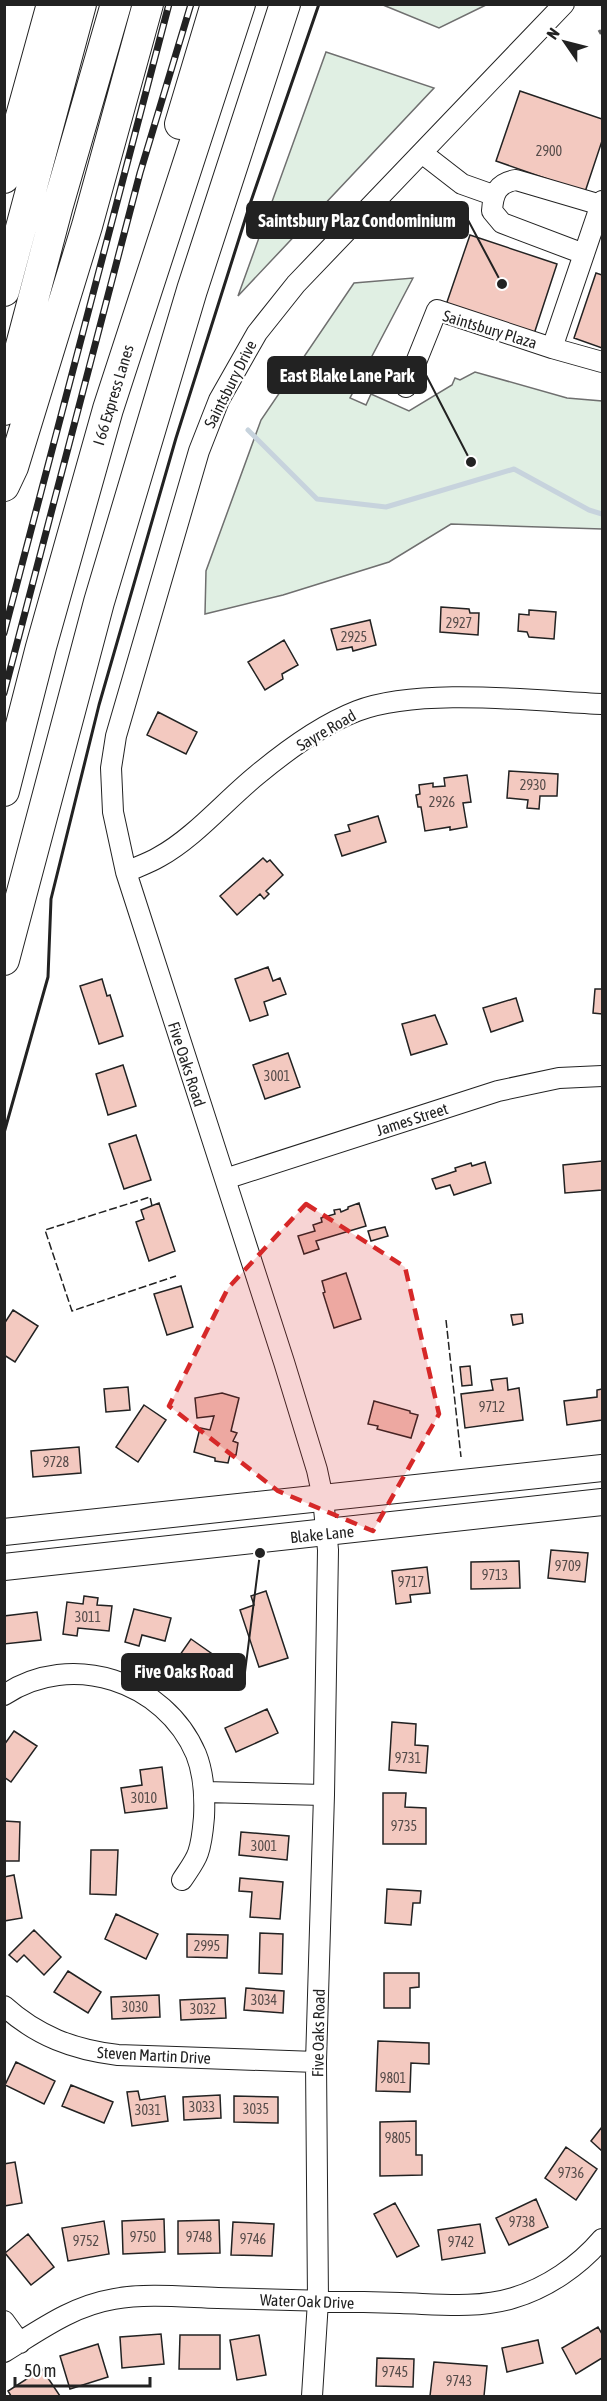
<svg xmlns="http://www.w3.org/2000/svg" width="607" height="2401" font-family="'Asap Condensed',sans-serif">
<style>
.green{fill:#e0efe3;stroke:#6f6f6f;stroke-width:1.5}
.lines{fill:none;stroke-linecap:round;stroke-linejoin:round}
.stream{stroke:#c7d3dd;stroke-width:5}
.building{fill:#f3c9c0;stroke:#222;stroke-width:1.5}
.minor-casing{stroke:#222;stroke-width:22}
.major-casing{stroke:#222;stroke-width:28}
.highway-casing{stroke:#222;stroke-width:32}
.path{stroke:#646464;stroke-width:3;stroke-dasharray:4.5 3;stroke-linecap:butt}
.minor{stroke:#fff;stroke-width:20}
.major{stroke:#fff;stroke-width:26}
.highway{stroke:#fff;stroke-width:30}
.rail-casing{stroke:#222;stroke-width:7}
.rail{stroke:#fff;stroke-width:4.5;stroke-dasharray:14;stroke-linecap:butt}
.fence{stroke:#222;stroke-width:1.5;stroke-dasharray:8 3;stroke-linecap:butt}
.wall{stroke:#222;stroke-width:3}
.marked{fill:#d62828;fill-opacity:0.2;stroke:#d62828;stroke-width:4.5;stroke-dasharray:12 8;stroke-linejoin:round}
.labels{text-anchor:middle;stroke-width:4.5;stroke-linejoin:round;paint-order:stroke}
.number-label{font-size:14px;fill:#564c4a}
.street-label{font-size:16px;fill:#222;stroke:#fff}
.leader{fill:none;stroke:#222;stroke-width:2}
.callout-dot{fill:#222;stroke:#fff;stroke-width:2}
.callout{fill:#222;stroke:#222;stroke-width:2}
.callout-label{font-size:18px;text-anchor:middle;font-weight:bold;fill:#fff}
</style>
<rect width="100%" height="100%" fill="#fff"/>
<path class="green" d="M383 5 486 4V5L439 28Z
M326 52 434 88 238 296Z
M413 278 350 398 366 405 371 394 409 411 452 385 455 378 460 380 475 372 567 398 602 401V529L451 524 389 562 283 595 205 614 206 571 261 420 354 283Z"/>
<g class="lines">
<path class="stream" d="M248 430 317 499 386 507 514 469 589 510 602 514"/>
</g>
<path class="building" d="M520 91 602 119V141L585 192 496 161Z
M470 235 557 264 534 334 446 305Z
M596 273 602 275V348L574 338Z
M441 607 469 609 470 613H479L478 635 440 632Z
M529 610 556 612 554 639 529 637 527 632 518 631 519 614 529 615Z
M370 620 376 645 353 651 352 647 337 650 331 629Z
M284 640 298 665 282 674 283 679 265 690 248 662Z
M158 712 197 732 186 754 147 735Z
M509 771 558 774 557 796H540L539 809 527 808 528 800 507 798Z
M467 775 471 802 463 803 467 827 450 830V827L425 831 421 807H418L416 795 420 794 419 785 433 783V787L445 786 444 778Z
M378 816 386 842 342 856 335 835 350 831 348 825Z
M263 858 267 862 270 860 283 875 266 891 269 894 264 899 260 894 237 915 220 896Z
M268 967 273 981 280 978 286 994 264 1002 268 1015 250 1021 235 979Z
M102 979 107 996 110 995 123 1036 99 1044 80 986Z
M595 989H602V1014L593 1013Z
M516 998 523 1021 491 1032 483 1008Z
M435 1015 447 1044 411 1055 402 1024Z
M288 1053 300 1087 265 1099 253 1065Z
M123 1065 136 1106 108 1115 96 1074Z
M136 1135 151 1180 124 1189 109 1144Z
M602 1161V1190L565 1193 563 1165Z
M485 1162 491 1183 454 1195 450 1185 436 1189 432 1179 456 1171 455 1168 471 1163 472 1166Z
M159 1203 175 1251 149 1261 136 1222 144 1219 141 1210Z
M359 1203 366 1226 316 1241 319 1249 304 1254 298 1236 315 1231 313 1225 322 1222 321 1218 335 1214 334 1210 340 1209 341 1212 348 1209V1207Z
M385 1227 388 1236 371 1241 368 1231Z
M346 1273 361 1319 334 1328 323 1293 325 1292 322 1281Z
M181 1286 193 1327 167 1335 154 1294Z
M13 1310 38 1326 15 1362 4 1355V1324Z
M522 1314 523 1323 513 1325 511 1315Z
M470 1366 472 1385 462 1386 460 1367Z
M507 1378 508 1390 519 1388 523 1420 465 1428 461 1394 493 1390 491 1380Z
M128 1387 130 1410 106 1412 104 1389Z
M602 1389V1420L567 1425 564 1401 597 1397V1390Z
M222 1393 239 1398 231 1431 237 1433 233 1441 238 1443 236 1455H230L228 1463 215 1461V1458L194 1452 200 1428 210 1430 214 1416 197 1418 195 1398Z
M374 1401 410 1411V1413L418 1415 411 1438 377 1429 378 1426 368 1424Z
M144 1405 166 1420 138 1462 116 1447Z
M79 1447 81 1473 33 1477 31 1451Z
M551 1550 588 1553 585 1582 548 1578Z
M519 1561 520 1588 471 1589V1562Z
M427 1567 430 1593 410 1595 411 1602 396 1604 392 1571Z
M266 1591 288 1658 259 1667 240 1610 254 1605 251 1596Z
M84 1596 98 1598 97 1605 112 1606 109 1631 78 1628 77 1636 63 1634 67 1602 83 1604Z
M134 1609 171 1618 165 1641 142 1635 139 1646 125 1642Z
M37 1612 41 1640 4 1644V1616Z
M191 1639 228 1665 212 1688 175 1662Z
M267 1709 278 1733 236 1752 225 1728Z
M392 1722 416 1724 415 1745 428 1746 426 1773 389 1770Z
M14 1731 37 1746 11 1782 4 1777V1745Z
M162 1767 167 1808 125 1813 121 1788 142 1785 140 1770Z
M383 1793H406L405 1807 426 1808V1844H383Z
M4 1821 20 1822 19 1861H4Z
M241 1832 289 1836 287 1860 239 1855Z
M91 1850H118L116 1895 90 1894Z
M14 1875 22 1918 4 1921V1877Z
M240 1878 283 1882 280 1919 250 1917 252 1892 239 1891Z
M387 1889 421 1891 420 1903H413L411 1925 385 1923Z
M116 1914 158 1934 146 1959 105 1939Z
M34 1930 61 1957 44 1975 24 1955 17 1962 9 1955Z
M260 1933 283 1934 282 1974 259 1973Z
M187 1934 228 1935 227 1958 187 1957Z
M68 1971 101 1992 88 2013 54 1992Z
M384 1973H419V1987L410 1988V2008H384Z
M246 1988 284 1991 283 2013 244 2010Z
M159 1995 160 2017 112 2019 111 1997Z
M225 1998 226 2018 181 2020 180 2000Z
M378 2041 429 2043V2064L411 2063 410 2092 376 2091Z
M16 2062 55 2081 44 2104 5 2085Z
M71 2085 113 2102 104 2123 62 2106Z
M138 2091 140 2100 165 2096 168 2121 132 2126 127 2092Z
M220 2095 221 2118 184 2120 183 2097Z
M234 2096 278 2097V2123L234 2122Z
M416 2121V2155H422V2175L380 2176V2122Z
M602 2127V2151L591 2141Z
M566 2147 597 2169 576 2200 545 2178Z
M15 2162 22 2203 4 2206V2164Z
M536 2199 548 2227 509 2245 496 2218Z
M395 2203 419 2246 397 2257 374 2214Z
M164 2219 165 2252 123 2254 122 2221Z
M219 2220 220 2253 178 2254V2221Z
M104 2221 109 2254 68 2261 62 2228Z
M233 2222 274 2224 272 2256 231 2255Z
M480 2224 485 2253 442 2260 438 2230Z
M28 2234 54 2267 31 2285 5 2253Z
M598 2327 602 2334V2358L576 2374 562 2348Z
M161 2334 164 2364 122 2368 120 2337Z
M180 2335H220V2369H179Z
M259 2335 266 2375 237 2380 230 2340Z
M538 2340 543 2363 507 2372 502 2348Z
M98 2344 108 2377 70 2389 60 2356Z
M377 2358 414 2359 413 2387 376 2386Z
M434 2362 487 2366 484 2396H430Z
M42 2369 60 2396H11L8 2391Z"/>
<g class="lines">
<g class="minor-casing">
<path id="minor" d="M422 153 462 184 493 195
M584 254 502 223 492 211C493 194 497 183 516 180L601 205
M552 348 602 201
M406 387 437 310 552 348 602 362
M126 872C137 867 149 863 159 857 194 838 226 800 257 775 287 750 321 725 357 711 420 687 534 701 602 704
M225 1179 498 1091 559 1078 602 1076
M4 1695C71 1650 165 1681 196 1754 204 1774 205 1796 204 1817 203 1829 202 1842 198 1853 195 1862 187 1872 182 1880
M205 1792 324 1795
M4 2006C37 2036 74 2050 118 2055L316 2062
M4 2321 20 2343
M4 2352C40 2330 72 2306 114 2299 147 2293 184 2297 218 2298 279 2300 339 2301 400 2303 437 2304 477 2309 513 2298 547 2288 579 2266 602 2239
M312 2396 318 2301 316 2062 324 1795 328 1550 323 1498 317 1470 284 1362 126 872 113 812 111 768 116 736 199 451 219 400 257 333 296 284 564 4"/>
</g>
<g class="major-casing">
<path id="major" d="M4 1532 602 1468
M4 1567 602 1502"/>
</g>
<g class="highway-casing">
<path id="highway" d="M180 124 216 4
M4 178 52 4
M4 291 81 4
M4 410 58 205 116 4
M4 486 13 467 87 226 148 4
M4 791 41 647 108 409 240 4
M4 960 99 602 192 290 285 4"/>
</g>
<path class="path" d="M599 30 602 35"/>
<use href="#minor" class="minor"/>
<use href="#major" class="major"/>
<use href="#highway" class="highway"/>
<g class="rail-casing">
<path id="rail" d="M4 633 169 4
M4 693 140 173 191 4"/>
</g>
<use href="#rail" class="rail"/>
<path class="fence" d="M152 1206 150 1197 45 1230 72 1311 176 1276
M446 1320 461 1457"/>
<path class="wall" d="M4 1133 48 977 51 899 99 705 176 438 250 204 319 4"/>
</g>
<path class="marked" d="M306 1204 405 1267 439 1414 373 1531 278 1491 169 1406 228 1288Z"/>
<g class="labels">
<g class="number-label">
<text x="549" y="156">2900</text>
<text x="459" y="628">2927</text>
<text x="354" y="642">2925</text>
<text x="533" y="790">2930</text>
<text x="442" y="807">2926</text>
<text x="277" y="1081">3001</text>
<text x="492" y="1412">9712</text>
<text x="56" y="1467">9728</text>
<text x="568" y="1571">9709</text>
<text x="495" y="1580">9713</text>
<text x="411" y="1587">9717</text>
<text x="88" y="1622">3011</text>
<text x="408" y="1763">9731</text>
<text x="144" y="1803">3010</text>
<text x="404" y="1831">9735</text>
<text x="264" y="1851">3001</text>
<text x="207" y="1951">2995</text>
<text x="264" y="2005">3034</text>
<text x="135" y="2012">3030</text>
<text x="203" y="2014">3032</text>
<text x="393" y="2083">9801</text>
<text x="202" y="2112">3033</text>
<text x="256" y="2114">3035</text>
<text x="148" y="2115">3031</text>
<text x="398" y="2143">9805</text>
<text x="571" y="2178">9736</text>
<text x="522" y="2227">9738</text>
<text x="143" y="2242">9750</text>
<text x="199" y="2242">9748</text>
<text x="253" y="2244">9746</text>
<text x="86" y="2246">9752</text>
<text x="461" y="2247">9742</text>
<text x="395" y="2377">9745</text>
<text x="459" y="2386">9743</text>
</g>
<g class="street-label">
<text transform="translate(490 329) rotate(17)" y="6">Saintsbury Plaza</text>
<text transform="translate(230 384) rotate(-63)" y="6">Saintsbury Drive</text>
<text transform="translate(113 395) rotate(-73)" y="6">I 66 Express Lanes</text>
<text transform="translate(326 730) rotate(-30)" y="6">Sayre Road</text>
<text transform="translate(187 1064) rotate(72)" y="6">Five Oaks Road</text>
<text transform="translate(412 1119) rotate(-18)" y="6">James Street</text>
<text transform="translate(322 1534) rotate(-6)" y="6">Blake Lane</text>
<text transform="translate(318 2033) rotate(-89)" y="6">Five Oaks Road</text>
<text transform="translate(154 2055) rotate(3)" y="6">Steven Martin Drive</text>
<text transform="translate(307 2301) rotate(2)" y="6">Water Oak Drive</text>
</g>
</g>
<path class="leader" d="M502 284L468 220M471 462L426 375M260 1553L245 1672"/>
<g class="callout-dot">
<circle cx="502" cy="284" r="6"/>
<circle cx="471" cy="462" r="6"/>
<circle cx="260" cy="1553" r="6"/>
</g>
<g class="callout">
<rect x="247" y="202" width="221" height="36" rx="6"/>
<rect x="268" y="357" width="158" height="36" rx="6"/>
<rect x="122" y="1654" width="123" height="36" rx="6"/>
</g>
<g class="callout-label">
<text x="357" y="227">Saintsbury Plaz Condominium</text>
<text x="347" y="382">East Blake Lane Park</text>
<text x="184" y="1678">Five Oaks Road</text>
</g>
<rect width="607" height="2401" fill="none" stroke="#222222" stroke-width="12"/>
<g transform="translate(565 42) rotate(305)" stroke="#ffffff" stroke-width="4.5" paint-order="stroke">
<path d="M0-4.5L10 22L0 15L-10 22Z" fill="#222222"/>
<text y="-9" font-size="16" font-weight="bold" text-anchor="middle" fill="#222222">N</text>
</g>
<path d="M15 2377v9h135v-9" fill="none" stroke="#222222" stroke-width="3"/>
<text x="24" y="2377" font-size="18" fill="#222222" stroke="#ffffff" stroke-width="4.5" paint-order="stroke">50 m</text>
</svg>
